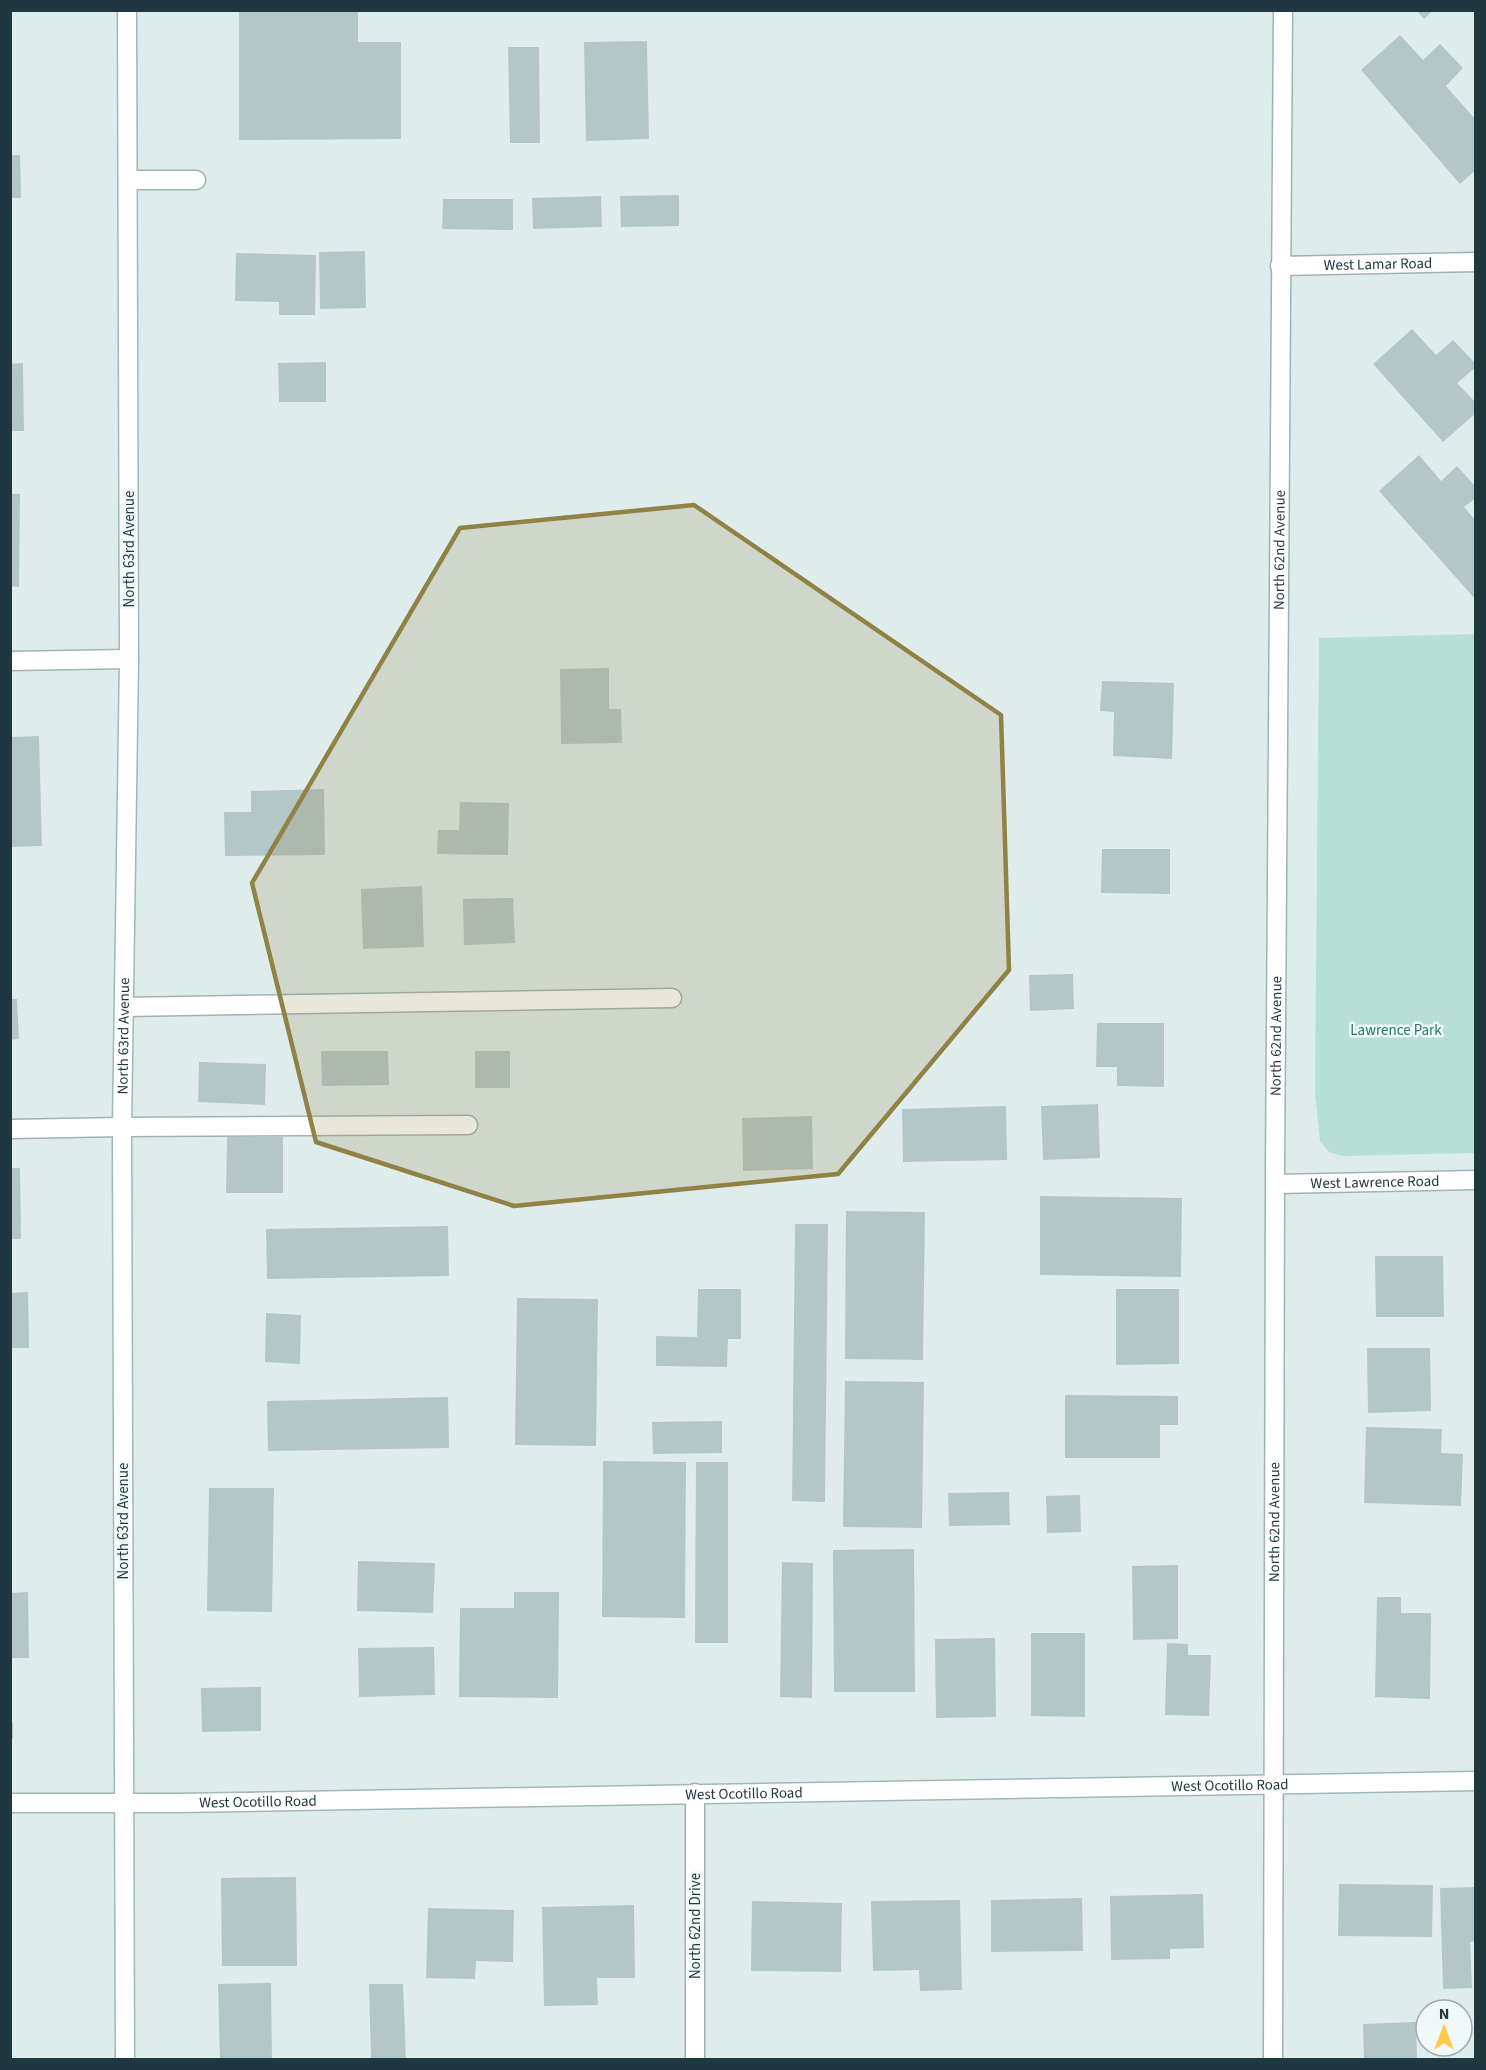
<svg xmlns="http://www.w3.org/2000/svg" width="1486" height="2070" font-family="'Source Sans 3',sans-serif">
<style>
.green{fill:#b6e0d5}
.building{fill:#b4c7c7}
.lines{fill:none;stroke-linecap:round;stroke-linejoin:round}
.lane-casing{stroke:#a2b2b4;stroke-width:21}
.street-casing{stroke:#a2b2b4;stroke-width:21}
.secondary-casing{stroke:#9fb8bc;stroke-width:21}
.lane{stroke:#fff;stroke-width:18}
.street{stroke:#fff;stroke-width:18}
.secondary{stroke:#fff;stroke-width:18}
.marked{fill:#8f8244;fill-opacity:0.2;stroke:#8f8244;stroke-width:4.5;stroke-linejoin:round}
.labels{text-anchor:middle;stroke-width:5;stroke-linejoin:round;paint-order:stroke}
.street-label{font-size:15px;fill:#1f373e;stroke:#f0f8f8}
.park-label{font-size:15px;fill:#25786d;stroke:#f0f8f8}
</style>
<rect width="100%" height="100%" fill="#dfecec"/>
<path class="green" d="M1475 634V1153L1342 1156 1329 1152 1320 1141 1315 1092 1319 638Z"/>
<path class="building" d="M239 10H358V42H401V139L239 140Z
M1416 10H1433L1424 19Z
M1400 35 1423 60 1440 44 1463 68 1446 86 1476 120V170L1460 184 1361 70Z
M647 41 649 139 586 141 584 42Z
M508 47H539L540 143H510Z
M10 155H20L21 198H10Z
M679 195V226L621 227 620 196Z
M601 196 602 227 533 229 532 198Z
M443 199H513V230L442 229Z
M365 251 366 308 320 309 319 252Z
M236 253 316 255 315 315H279V302L235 301Z
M1412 329 1436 355 1453 340 1476 364V367L1457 383 1476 403V413L1443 442 1373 364Z
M326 362V402H279L278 363Z
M23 363 24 431H10V364Z
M1419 455 1441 481 1457 466 1476 487V498L1464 507 1476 521V600L1379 491Z
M10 494H20L19 587 10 586Z
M609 668V709H621L622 743 561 744 560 669Z
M1102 681 1174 683 1172 759 1113 756 1114 712 1100 711Z
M39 736 42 846 10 847V737Z
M324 789 325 855 225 856 224 812H251V791Z
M460 802 509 803 508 855 437 854 438 830H459Z
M1102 849H1170V894L1101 893Z
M422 886 424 947 363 949 361 889Z
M513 898 515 943 464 945 463 899Z
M1073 974 1074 1009 1030 1011 1029 975Z
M10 999H17L19 1039 10 1040Z
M1097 1023H1164V1087L1117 1086V1067H1096Z
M321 1051H388L389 1085 322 1086Z
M475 1051H510V1088H475Z
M199 1062 266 1064 265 1105 198 1102Z
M1098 1104 1100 1158 1043 1160 1041 1106Z
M1006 1106 1007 1160 903 1162 902 1109Z
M812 1116 813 1169 743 1171 742 1118Z
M227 1137H283V1193H226Z
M10 1168H20L21 1239H10Z
M1040 1196 1182 1198 1181 1277 1040 1275Z
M846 1211 925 1212 923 1360 845 1359Z
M795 1224H828L825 1502 792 1501Z
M448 1226 449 1276 267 1279 266 1229Z
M1375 1256H1443L1444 1317H1376Z
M698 1289H741V1339H728L727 1367 656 1366V1336L697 1337Z
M1116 1289H1179V1364L1116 1365Z
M28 1292 29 1348H10V1293Z
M517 1298 598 1299 596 1446 515 1445Z
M266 1313 301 1315 300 1364 265 1362Z
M1367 1348H1430L1431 1411 1368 1413Z
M845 1381 924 1382 922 1528 843 1527Z
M1065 1395 1178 1396V1425H1160V1458H1065Z
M448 1397 449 1448 268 1451 267 1401Z
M722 1421V1453L653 1454 652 1422Z
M1366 1427 1442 1429 1441 1453 1463 1454 1461 1506 1364 1503Z
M603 1461 686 1462 685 1618 602 1617Z
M696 1462H728V1643H695Z
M209 1488H274L272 1612 207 1611Z
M1009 1492 1010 1525 949 1526 948 1493Z
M1080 1495 1081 1532 1047 1533 1046 1496Z
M914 1549 915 1692H834L833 1550Z
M358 1561 435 1563 433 1613 357 1611Z
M782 1562 813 1563 812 1698 780 1697Z
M1178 1565V1639L1133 1640 1132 1566Z
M28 1592 29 1658H10V1593Z
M514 1592H559L558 1698 459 1697 460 1608H514Z
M1377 1597H1401V1613H1431L1430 1699 1375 1697Z
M1031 1633H1085V1717L1031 1716Z
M995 1638 996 1717 936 1718 935 1639Z
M1167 1643 1188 1644V1655H1211L1209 1716 1165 1715Z
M434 1647 435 1695 359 1697 358 1648Z
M261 1687V1731L202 1732 201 1688Z
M10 1723H13V1739H10Z
M296 1877 297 1966H222L221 1878Z
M1339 1884 1433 1885 1432 1937 1338 1936Z
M1476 1887V1941L1470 1942 1472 1988 1443 1989 1440 1888Z
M1203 1894 1204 1948 1170 1949V1959L1111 1960 1110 1896Z
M1082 1898 1083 1951 991 1952V1900Z
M960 1900 962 1990 920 1991 919 1970 873 1971 871 1901Z
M752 1901 842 1903 841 1972 751 1971Z
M634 1905 635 1978H597L598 2005 544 2006 542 1907Z
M428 1908 514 1910 513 1962 476 1961 475 1979 426 1978Z
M271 1983 272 2060H220L218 1984Z
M369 1984H403L406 2060H371Z
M1416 2022 1417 2060H1364L1363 2024Z"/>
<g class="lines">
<g class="lane-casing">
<path id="lane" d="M129 180H196
M124 1007 672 998
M122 1127 468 1125"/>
</g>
<g class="street-casing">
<g id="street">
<path id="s1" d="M1280 266 1476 262"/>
<path d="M10 661 129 659"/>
<path d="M10 1129 122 1127"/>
<path id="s2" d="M1276 1184 1476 1180"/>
<path d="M695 1793V2060"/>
<path id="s3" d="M1273 2060 1275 1170 1283 10"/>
</g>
</g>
<g class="secondary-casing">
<g id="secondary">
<path id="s4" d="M10 1803H177L1476 1781"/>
<path id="s5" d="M125 2060 122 1127 129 659 127 10"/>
</g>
</g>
<use href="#lane" class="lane"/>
<use href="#street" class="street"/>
<use href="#secondary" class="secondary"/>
</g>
<path class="marked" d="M694 505 1001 715 1009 970 838 1174 514 1206 316 1142 252 883 460 528Z"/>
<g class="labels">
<g class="street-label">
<text dy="5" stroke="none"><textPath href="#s1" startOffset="98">West Lamar Road</textPath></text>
<text transform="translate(129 549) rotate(-90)" y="5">North 63rd Avenue</text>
<text dy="5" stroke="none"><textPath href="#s3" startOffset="1510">North 62nd Avenue</textPath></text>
<text dy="5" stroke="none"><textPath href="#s5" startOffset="1024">North 63rd Avenue</textPath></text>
<text dy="5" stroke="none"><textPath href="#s3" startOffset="1024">North 62nd Avenue</textPath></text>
<text dy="5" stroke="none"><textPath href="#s2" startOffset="99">West Lawrence Road</textPath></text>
<text transform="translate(123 1521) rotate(-90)" y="5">North 63rd Avenue</text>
<text dy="5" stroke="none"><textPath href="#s3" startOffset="538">North 62nd Avenue</textPath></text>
<text dy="5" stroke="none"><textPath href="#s4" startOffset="1220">West Ocotillo Road</textPath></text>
<text dy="5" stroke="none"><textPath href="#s4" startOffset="734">West Ocotillo Road</textPath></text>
<text dy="5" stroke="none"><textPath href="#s4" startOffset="248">West Ocotillo Road</textPath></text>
<text transform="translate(695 1926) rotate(-90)" y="5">North 62nd Drive</text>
</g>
<g class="park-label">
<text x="1396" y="1035">Lawrence Park</text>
</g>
</g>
<rect width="1486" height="2070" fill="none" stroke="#1f373e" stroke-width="24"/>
<g transform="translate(1444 2028)"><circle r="28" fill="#f0f8f8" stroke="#9cabae" stroke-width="1.5"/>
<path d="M0-4.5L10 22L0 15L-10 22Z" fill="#ffcc4a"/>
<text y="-9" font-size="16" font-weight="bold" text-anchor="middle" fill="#1f373e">N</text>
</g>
</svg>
